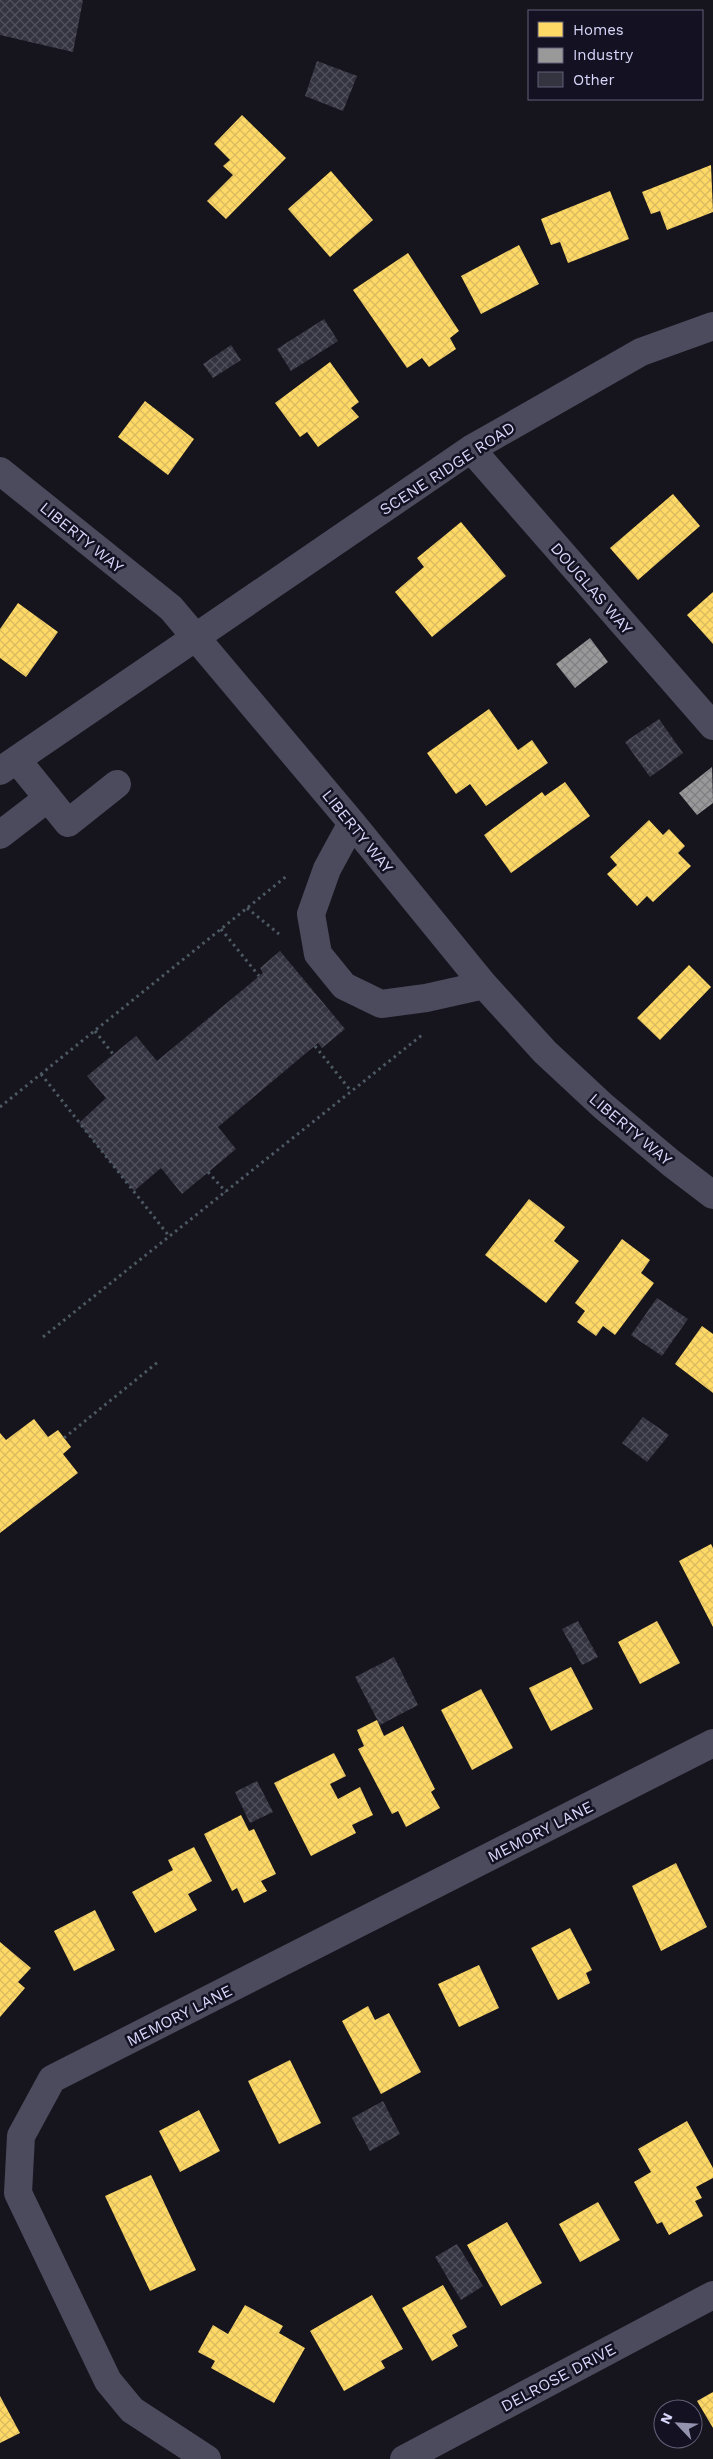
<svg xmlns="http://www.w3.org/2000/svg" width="713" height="2459" font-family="'Work Sans',sans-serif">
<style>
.homes{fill:url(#homes-cross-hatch)}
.industry{fill:url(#industry-cross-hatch)}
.building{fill:url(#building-cross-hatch)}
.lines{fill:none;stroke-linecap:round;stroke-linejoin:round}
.path{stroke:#4d5a64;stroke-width:3;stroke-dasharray:2.5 4;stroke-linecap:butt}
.minor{stroke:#4c4b5d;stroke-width:28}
.labels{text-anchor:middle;stroke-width:5;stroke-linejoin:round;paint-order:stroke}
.street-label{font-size:16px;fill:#d8d7fa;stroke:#131122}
</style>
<defs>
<pattern id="homes-cross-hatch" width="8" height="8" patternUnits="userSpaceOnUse" patternTransform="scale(1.25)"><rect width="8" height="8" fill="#ffd966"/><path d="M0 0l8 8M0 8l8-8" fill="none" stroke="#d9ba61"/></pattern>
<pattern id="industry-cross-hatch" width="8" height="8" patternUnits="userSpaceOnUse" patternTransform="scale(1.25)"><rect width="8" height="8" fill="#999"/><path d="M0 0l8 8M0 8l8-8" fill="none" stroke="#7f7e82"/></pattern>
<pattern id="building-cross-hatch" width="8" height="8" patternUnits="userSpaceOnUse" patternTransform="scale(1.25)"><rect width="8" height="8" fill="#343340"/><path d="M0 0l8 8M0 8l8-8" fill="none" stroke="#51505c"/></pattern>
</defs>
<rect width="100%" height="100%" fill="#16151e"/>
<path class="homes" d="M242 115 286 158 226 219 207 201 233 175 223 166 230 160 214 144Z
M711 165 713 212 667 230 660 211 651 214 642 192Z
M331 171 373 220 330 257 288 209Z
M610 191 629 239 568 263 560 242 551 245 541 219Z
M519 245 539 284 481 314 461 276Z
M408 253 459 331 450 338 456 349 429 367 422 358 407 368 353 290Z
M330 362 359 402 351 408 359 417 318 447 307 432 300 437 275 403Z
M145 401 194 439 168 475 118 437Z
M673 494 700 526 638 580 610 548Z
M461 522 506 576 432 637 395 592 424 567 417 558Z
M713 592V644L687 615Z
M18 603 58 632 26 677 0 658V629Z
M489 709 518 750 532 740 548 763 486 806 470 784 456 794 427 753Z
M565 782 590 816 511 873 484 835 542 792 545 796Z
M649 820 663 835 669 829 685 846 678 853 691 866 653 902 647 896 637 906 607 874 617 865 610 857Z
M689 965 711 987 660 1040 637 1018Z
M529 1199 565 1227 554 1241 579 1261 546 1303 485 1255Z
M622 1239 650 1260 641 1273 654 1283 615 1335 603 1326 596 1336 577 1322 585 1311 575 1303Z
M702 1326 713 1334V1393L675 1364Z
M34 1419 48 1437 58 1430 71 1447 63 1454 78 1473 0 1533V1433L6 1440Z
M711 1544 713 1548V1627L679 1561Z
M657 1621 680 1663 640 1684 618 1642Z
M571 1667 593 1709 551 1731 529 1688Z
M481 1689 513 1748 472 1770 441 1710Z
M377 1720 384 1736 403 1726 435 1789 431 1792 440 1808 406 1827 398 1811 392 1814 358 1749 364 1746 357 1730Z
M334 1753 346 1776 330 1784 338 1799 360 1787 373 1815 352 1825 356 1833 311 1856 274 1783Z
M241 1815 249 1831 254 1829 276 1874 261 1881 267 1891 244 1903 237 1888 232 1891 204 1834Z
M194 1847 212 1881 188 1894 197 1910 155 1933 132 1892 173 1870 168 1860Z
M676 1863 707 1927 661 1951 632 1886Z
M95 1910 115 1950 74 1971 54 1931Z
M570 1928 592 1970 586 1973 590 1983 558 2000 531 1948Z
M0 1942 31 1968 18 1982 25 1988 0 2017Z
M479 1965 499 2008 459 2027 438 1984Z
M368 2006 375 2020 389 2013 421 2072 381 2094 342 2021Z
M290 2060 321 2123 279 2144 248 2081Z
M199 2110 220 2151 180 2172 159 2131Z
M687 2121 713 2168V2178L696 2187 702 2198 695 2201 703 2216 669 2235 662 2222 657 2224 634 2182 651 2172 638 2149Z
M151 2175 196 2270 150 2291 105 2196Z
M598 2202 620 2240 580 2262 559 2224Z
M507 2222 542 2283 501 2306 467 2245Z
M443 2285 467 2327 452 2335 458 2346 432 2361 402 2308Z
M372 2295 403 2349 381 2361 385 2368 344 2391 310 2331Z
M245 2305 283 2326 279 2333 305 2348 274 2403 211 2368 215 2361 198 2352 213 2325 228 2334Z
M713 2392V2428L697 2401Z
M0 2396 20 2433 0 2443Z"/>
<path class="industry" d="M590 638 608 662 575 688 556 664Z
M712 767 713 803 697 815 679 793Z"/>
<path class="building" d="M0 0H83L73 52 0 35Z
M317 61 357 76 343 111 305 96Z
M324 319 338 341 291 371 277 349Z
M231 345 241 360 213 378 203 364Z
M659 719 683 753 650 777 625 742Z
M280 951 345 1029 322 1048 318 1043 218 1127 236 1149 182 1194 161 1168 134 1191 79 1123 106 1098 87 1076 136 1036 157 1061 263 973 260 968Z
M657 1298 688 1319 662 1356 631 1335Z
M643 1417 669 1435 647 1462 622 1443Z
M578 1621 598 1657 582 1665 562 1629Z
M394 1657 418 1705 380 1725 355 1677Z
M257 1781 273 1812 250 1823 235 1792Z
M383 2101 400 2134 370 2151 352 2118Z
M457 2244 483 2286 461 2300 435 2257Z"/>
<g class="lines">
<path class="path" d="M247 908 279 934
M221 929 259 976
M95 1031 113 1054
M315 1046 351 1091
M41 1074 169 1236
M0 1107 288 875
M208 1172 226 1192
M43 1337 422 1035
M64 1438 158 1362"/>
<path class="minor" d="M471 449 713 726
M0 471 171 608 352 823 484 985 545 1052 603 1106 671 1163 713 1195
M17 760 68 823 117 784
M0 771 471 449 641 352 713 326
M352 823 327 869 311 914 318 954 344 986 381 1004 426 998 484 985
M0 835 48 798
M207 2459 132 2410 108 2381 18 2193 21 2136 52 2079 713 1743
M404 2459 713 2295"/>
</g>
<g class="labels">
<g class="street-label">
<text transform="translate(447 468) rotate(-33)" y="6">SCENE RIDGE ROAD</text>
<text transform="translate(82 537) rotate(39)" y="6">LIBERTY WAY</text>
<text transform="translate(592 588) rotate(49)" y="6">DOUGLAS WAY</text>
<text transform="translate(358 831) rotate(51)" y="6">LIBERTY WAY</text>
<text transform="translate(631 1129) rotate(40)" y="6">LIBERTY WAY</text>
<text transform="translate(540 1831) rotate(-27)" y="6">MEMORY LANE</text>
<text transform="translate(179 2015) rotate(-27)" y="6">MEMORY LANE</text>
<text transform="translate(558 2377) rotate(-28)" y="6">DELROSE DRIVE</text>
</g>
</g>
<rect x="528" y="10" width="175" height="90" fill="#131122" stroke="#626078"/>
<rect x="538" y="22" width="25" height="15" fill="#ffd966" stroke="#626078"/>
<text x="573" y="35" font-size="15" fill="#d8d7fa">Homes</text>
<rect x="538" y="48" width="25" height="15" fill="#999999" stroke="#626078"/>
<text x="573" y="60" font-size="15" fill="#d8d7fa">Industry</text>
<rect x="538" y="72" width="25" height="15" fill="#343340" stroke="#626078"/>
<text x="573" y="85" font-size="15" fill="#d8d7fa">Other</text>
<g transform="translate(678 2424) rotate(295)"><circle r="24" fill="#131122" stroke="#626078"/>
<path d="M0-4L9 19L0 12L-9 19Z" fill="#9493ad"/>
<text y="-8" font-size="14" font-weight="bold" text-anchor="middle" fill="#d8d7fa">N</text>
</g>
</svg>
